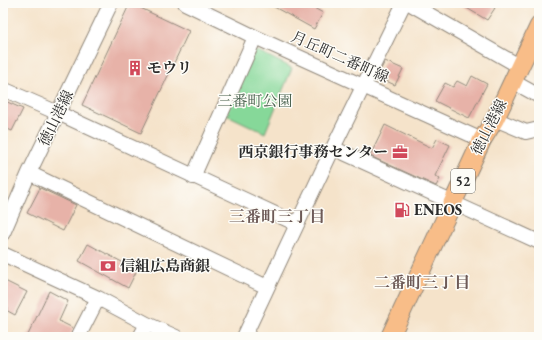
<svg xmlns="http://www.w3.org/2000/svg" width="542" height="340" font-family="'EB Garamond','Noto Serif JP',serif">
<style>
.green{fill:#86d899;stroke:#588262}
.building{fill:#e7b2a8}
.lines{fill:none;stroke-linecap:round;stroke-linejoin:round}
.minor-casing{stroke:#90877a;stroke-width:16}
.major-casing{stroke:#90877a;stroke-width:20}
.minor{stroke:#fff;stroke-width:14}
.major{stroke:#f8bd88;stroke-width:18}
.labels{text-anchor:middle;stroke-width:3;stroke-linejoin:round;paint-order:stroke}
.shield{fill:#fdfcf7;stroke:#6a6a68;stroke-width:1}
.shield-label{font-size:14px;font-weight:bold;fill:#2b2b2b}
.street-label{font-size:15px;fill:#2b2b2b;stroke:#fdfcf7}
.poi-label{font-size:15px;font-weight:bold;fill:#2b2b2b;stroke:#fdfcf7;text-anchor:start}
.park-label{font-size:15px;fill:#465f4c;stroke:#fdfcf7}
.neighbourhood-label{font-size:16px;font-weight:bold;fill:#6d5a57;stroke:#fdfcf7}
</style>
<rect width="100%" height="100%" fill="#fdfcf7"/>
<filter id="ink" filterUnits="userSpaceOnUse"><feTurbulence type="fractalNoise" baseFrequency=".025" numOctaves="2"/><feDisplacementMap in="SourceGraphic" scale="8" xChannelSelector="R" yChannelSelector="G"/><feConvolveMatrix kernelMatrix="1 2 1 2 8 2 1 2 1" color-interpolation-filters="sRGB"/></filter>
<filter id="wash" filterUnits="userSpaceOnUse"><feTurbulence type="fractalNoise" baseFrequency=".012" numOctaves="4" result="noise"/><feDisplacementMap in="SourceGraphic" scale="16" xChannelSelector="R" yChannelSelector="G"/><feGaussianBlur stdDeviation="0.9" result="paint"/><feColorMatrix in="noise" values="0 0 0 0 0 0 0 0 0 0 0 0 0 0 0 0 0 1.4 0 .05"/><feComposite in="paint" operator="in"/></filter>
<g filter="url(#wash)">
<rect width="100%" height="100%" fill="#f5e3ca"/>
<path class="green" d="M258 51 292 68 265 133 225 114 254 52Z"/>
<g id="blocks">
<path class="building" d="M130 3 189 31 141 133 82 105Z
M267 3H305L323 13 314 29Z
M458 3H487L495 8 487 20Z
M385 61 403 69 395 85 377 77Z
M472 76 487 84 469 118 435 101 445 83 453 87 457 81 467 86Z
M3 100 23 109 12 131 3 127Z
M385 125 432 148 437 139 450 145 435 176 440 179 436 186 370 156Z
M40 188 76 205 63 231 27 213Z
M88 244 137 270 128 288 79 261Z
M3 280 27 292 15 315 6 310 8 307 3 305Z
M49 291 68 301 59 321 73 328 70 337H27Z"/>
</g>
</g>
<g filter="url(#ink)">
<use href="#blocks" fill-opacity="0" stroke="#90877a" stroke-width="1"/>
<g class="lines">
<g class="minor-casing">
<path id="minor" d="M185 3 255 37 482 140
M409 3 519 66
M512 81 539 96
M3 89 58 113 297 224
M495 119 526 132 539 129
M333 148 539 242
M29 173 267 287
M193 177 255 37
M3 233 29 173 111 3
M3 254 98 298 147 324 176 337
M78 337 98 298
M140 337 147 324
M244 337 333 148 404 3"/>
</g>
<g class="major-casing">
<path id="major" d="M390 337 482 140 495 119 539 26"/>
</g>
<use href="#minor" class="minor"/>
<use href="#major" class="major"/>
</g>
</g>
<defs>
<g id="building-bare" transform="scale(1.2)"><path d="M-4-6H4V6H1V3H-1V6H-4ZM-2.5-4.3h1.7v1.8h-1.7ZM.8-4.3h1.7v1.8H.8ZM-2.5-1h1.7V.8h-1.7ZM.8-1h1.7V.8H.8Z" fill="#d1495b" stroke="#fdfcf7" stroke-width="2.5" paint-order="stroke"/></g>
<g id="office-bare" transform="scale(1.2)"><path d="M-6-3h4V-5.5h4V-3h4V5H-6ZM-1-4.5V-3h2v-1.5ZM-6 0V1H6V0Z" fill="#d1495b" stroke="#fdfcf7" stroke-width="2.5" paint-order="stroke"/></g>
<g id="fuel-bare" transform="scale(1.2)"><path d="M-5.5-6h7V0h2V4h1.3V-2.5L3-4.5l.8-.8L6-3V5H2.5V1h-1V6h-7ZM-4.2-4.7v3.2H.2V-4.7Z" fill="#d1495b" stroke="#fdfcf7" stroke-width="2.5" paint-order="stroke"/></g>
<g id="bank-bare" transform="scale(1.2)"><path d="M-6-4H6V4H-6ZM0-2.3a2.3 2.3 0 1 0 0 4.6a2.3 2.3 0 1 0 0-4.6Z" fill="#d1495b" stroke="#fdfcf7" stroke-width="2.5" paint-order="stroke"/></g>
</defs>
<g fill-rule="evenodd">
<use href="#building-bare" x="135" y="68"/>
<use href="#office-bare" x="400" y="152"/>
<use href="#fuel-bare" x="402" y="210"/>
<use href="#bank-bare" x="108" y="266"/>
</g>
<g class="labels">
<rect class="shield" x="451" y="169" width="24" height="24" rx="3"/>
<g class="shield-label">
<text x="463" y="186">52</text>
</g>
<g class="street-label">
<text transform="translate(340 57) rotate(24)" y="5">月丘町二番町線</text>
<text transform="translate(56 118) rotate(-64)" y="5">徳山港線</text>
<text transform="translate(489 127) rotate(-63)" y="5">徳山港線</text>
</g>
<g class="poi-label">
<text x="147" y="73">モウリ</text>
<text x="388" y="157" text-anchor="end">西京銀行事務センター</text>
<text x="414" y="215">ENEOS</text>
<text x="120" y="271">信組広島商銀</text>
</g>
<g class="park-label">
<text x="255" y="106">三番町公園</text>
</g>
<g class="neighbourhood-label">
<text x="277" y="222">三番町三丁目</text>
<text x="422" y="288">二番町三丁目</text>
</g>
</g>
<rect width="542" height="340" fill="none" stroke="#fdfcf7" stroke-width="16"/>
</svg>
